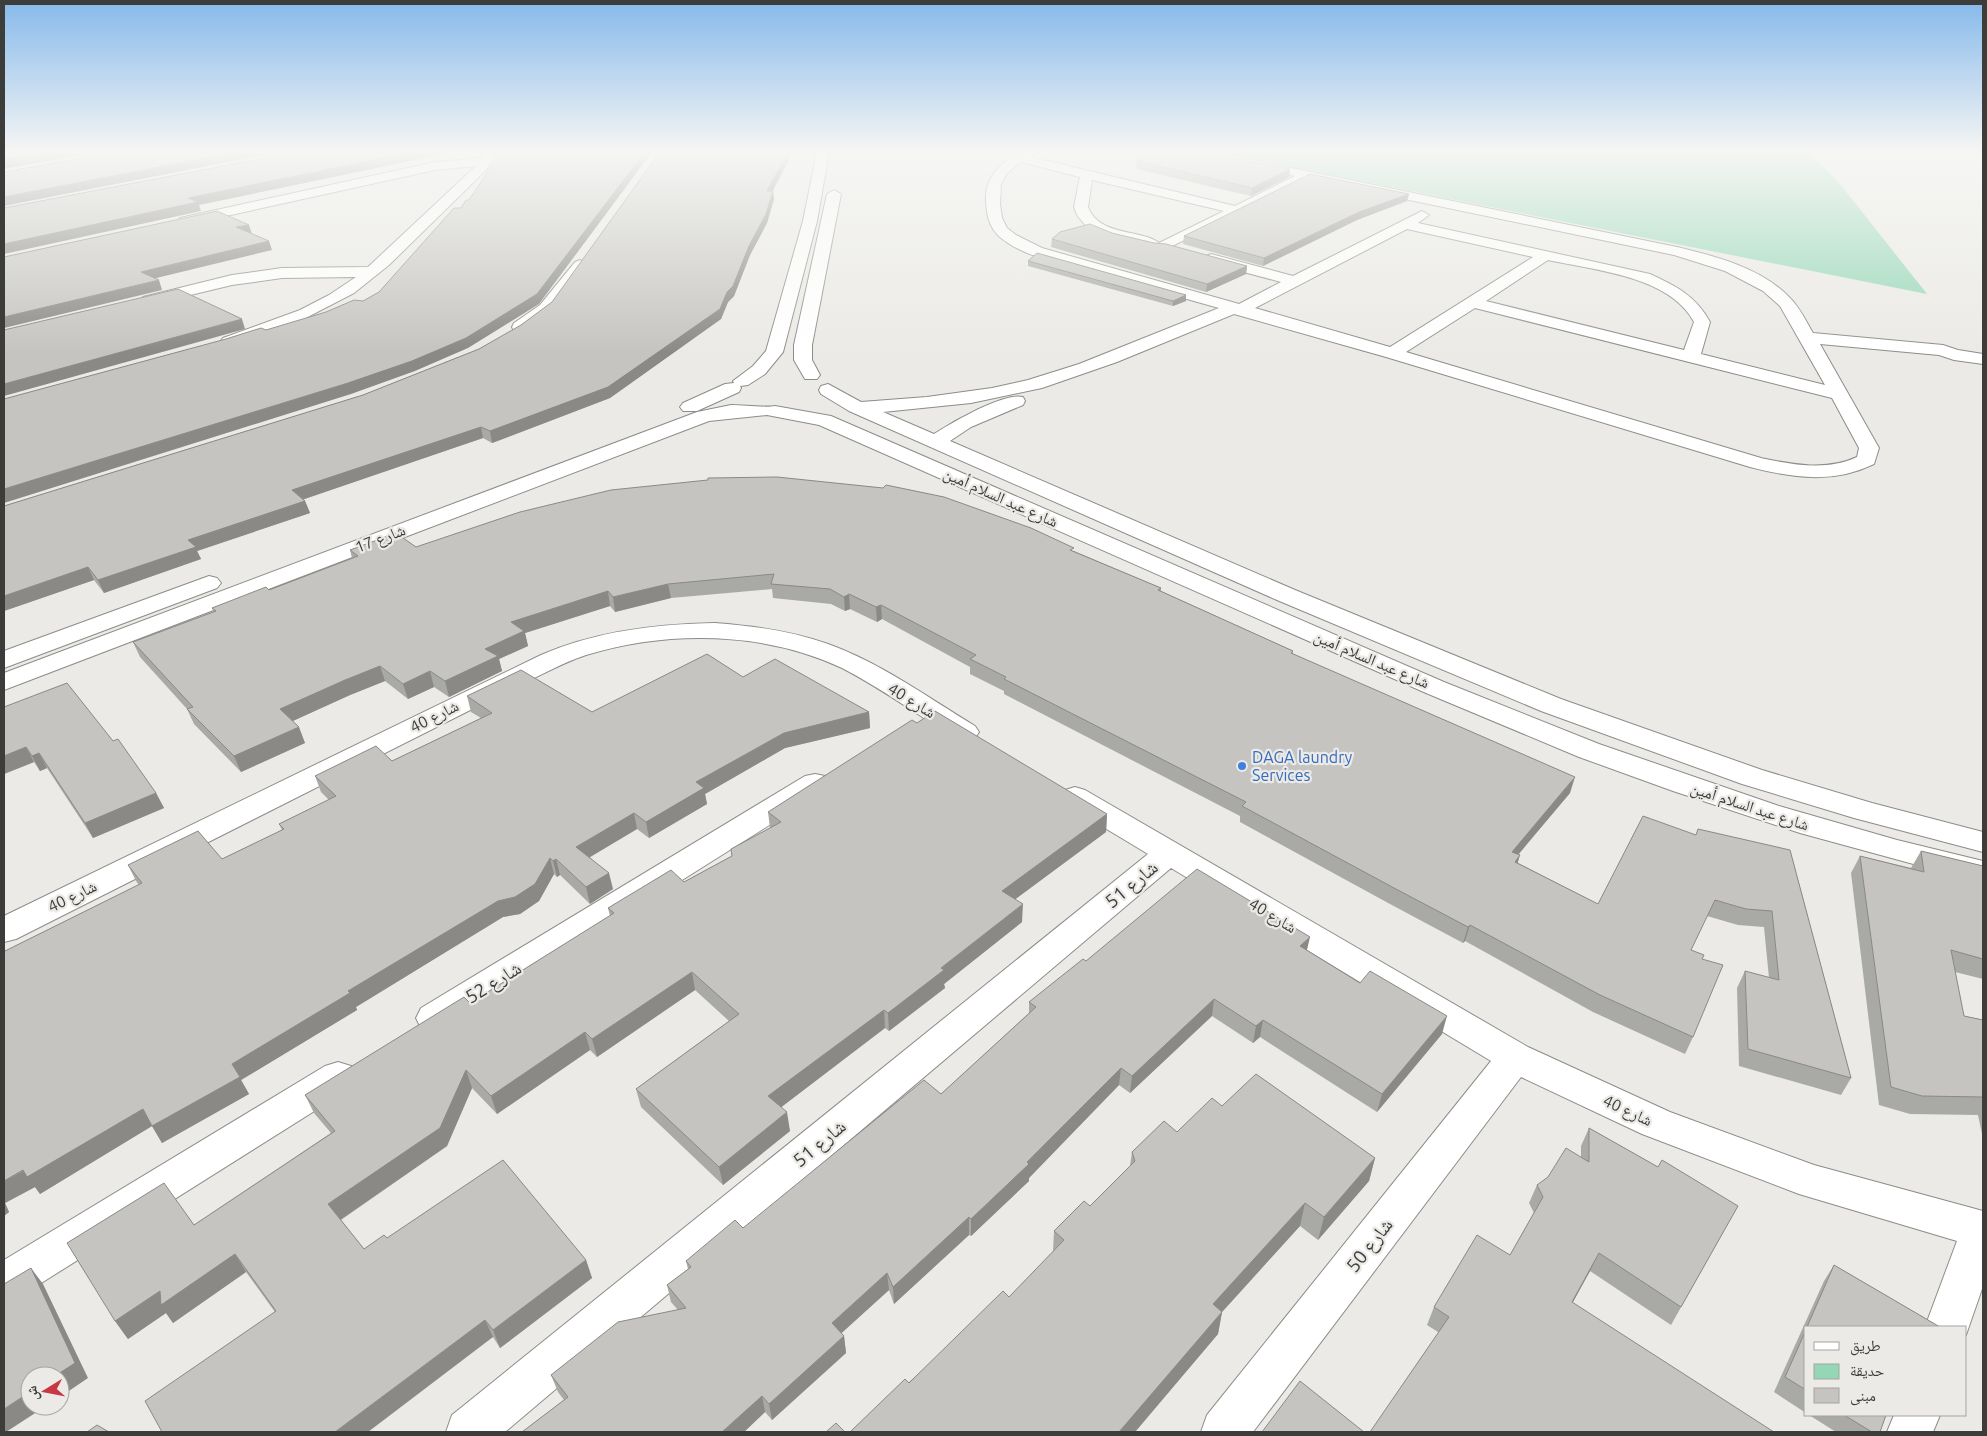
<svg xmlns="http://www.w3.org/2000/svg" width="1987" height="1436" font-family="Ubuntu,'Noto Naskh Arabic',sans-serif">
<style>
.green{fill:#94d7b6}
.lines{fill:none;stroke-linecap:round;stroke-linejoin:round}
.minor-casing{stroke:#8d8c88;stroke-width:2}
.minor{fill:#fff;fill-rule:evenodd}
.wall{fill:#a9a9a5}
.shaded-wall{fill:#8a8986}
.building{fill:#c5c4c0;stroke:#8a8986}
.shop-dot{fill:#3f7fe0;stroke:#ebeae6;stroke-width:2}
.labels{text-anchor:middle;stroke-width:4.5;stroke-linejoin:round;paint-order:stroke}
.street-label{font-size:16px;fill:#3c3c3a;stroke:#ebeae6}
.shop-label{font-size:16px;fill:#366cbe;stroke:#ebeae6;text-anchor:start}
.near-street-label{font-size:19px;fill:#3c3c3a;stroke:#ebeae6}
</style>
<rect width="100%" height="100%" fill="#ebeae6"/>
<path class="green" d="M1215 152H1809L1840 184 1927 294Z"/>
<g class="lines">
<g class="minor-casing">
<path id="minor" d="M485 152H497L486 170 389 265 354 293 296 323 229 347 223 346 220 342 223 338 300 310 329 295 356 277 282 278 232 285 149 305 141 300 143 297 232 275 282 268 368 267 476 166 435 170 185 225 178 221 180 218 435 162 482 158Z
M817 152H829L817 221 783 352 765 374 748 385 740 386 741 388 739 392 697 411H683L680 407 683 403 725 384 734 383 733 381 753 366 766 351 803 221Z
M1023 152H1040L1031 157 1235 206 1295 176 1194 156 1188 152H1213L1677 247C1715 256 1762 268 1790 298 1800 308 1806 321 1813 333L1943 345 1958 350 1983 354V364L1954 360 1939 355 1820 344 1879 448 1874 464C1833 484 1793 478 1750 467L1386 357 1234 314 1117 362 1042 388 971 403 883 412 934 434C951 423 1004 392 1023 397L1025 401 1023 405 971 427 950 441 1295 590 1561 699 1762 770 1872 803 1983 832V852L1854 818 1742 784 1541 711 1277 600 849 411 821 394 819 390 821 386 828 384 861 402 927 397 992 388 1028 380 1079 364 1219 308C1175 296 1131 283 1086 270 1059 262 1024 257 1001 238 988 227 986 212 986 196 987 174 1004 160 1023 152ZM1021 162 1080 177 1074 207 1077 215 1085 225 1105 235 1162 251 1308 179 1674 255 1725 271 1763 291 1780 306 1825 385 1701 354 1710 322C1696 296 1676 286 1650 274L1418 223 1429 215 1422 211 1293 276 1211 254 1206 256 1203 259 1206 262 1281 282 1239 304 1042 248 1016 235 1007 228 1002 218 1000 204 1001 184 1007 173ZM1092 180 1224 211 1159 243C1142 229 1099 237 1088 207ZM1407 229 1533 257 1390 347 1255 308ZM1548 260C1594 270 1670 276 1694 322L1684 350 1486 301ZM1475 308 1832 398 1859 448 1857 457C1827 471 1794 465 1761 458L1406 352Z
M834 190 841 194 812 345V360L820 375 817 379H805L794 360V345L827 194Z
M580 260 588 265C575 283 538 337 514 331L512 327 514 323 540 305 575 262Z
M731 405C743 405 766 408 775 406L831 416 1444 682 1599 744 1779 806 1897 840 1983 861V883L1800 833 1673 791 1579 757 1426 693 819 425 767 415 709 421 4 690V673L697 412Z
M209 576 217 578 221 583 217 588 4 668V651Z
M715 623C754 626 792 631 828 644 881 663 927 697 975 726L979 732 975 738 965 741 955 738C918 715 881 688 842 668 763 631 668 630 586 655 562 663 539 676 516 687L16 939 4 942V916L541 655C596 631 656 624 715 623Z
M815 774 825 776 830 783 825 790 447 1028 434 1032 421 1028 416 1018 421 1008 805 776Z
M1075 787 1085 790 1528 1047 1670 1112 1814 1165 1983 1211V1286L1966 1335V1327H1925L1957 1241 1799 1194 1642 1134 1521 1077 1253 1432H1201L1207 1415 1491 1061 1171 868 505 1432H446L452 1415 1148 854 1065 804 1060 797 1065 790Z
M338 1062 351 1066 357 1077 351 1088 19 1297 4 1303V1260L325 1066Z
M1894 1415H1940L1933 1432H1887Z"/>
</g>
<use href="#minor" class="minor"/>
</g>
<path class="wall" d="M788 152 789 160 773 191 774 199 767 223 750 255 734 296 728 302 721 319 610 398 492 443 483 438 303 499 305 501 310 513 197 551 201 559 104 593 94 580 4 611V506L363 395 479 349 521 325Z
M1137 161 1290 169 1289 177 1251 196 1136 169Z
M1409 194 1407 201 1357 220 1263 266 1183 244 1184 236Z
M1112 233 1247 266 1246 274 1206 292 1051 247 1052 239Z
M1028 261 1186 295V301L1173 306 1028 266Z
M416 547 1074 551 1161 588V591L1293 651V654L1570 793 1518 854V863L1598 904 1695 835 1790 850 1851 1078 1841 1095 1739 1066 1737 988 1745 971 1769 978 1764 927 1738 925 1707 916 1691 950 1702 959 1693 1037 1685 1054 1593 1012 1465 941 1463 943 1390 904 1240 822V816L1004 694V691L970 674V667L882 619 877 622 850 609 845 611 831 604 773 598 772 589 671 598 615 612 610 606 525 633 528 646 499 659 502 671 449 697 434 687 408 699 385 681 350 695 293 721 305 743 241 772 194 724 187 709 140 657 133 642 214 612 212 608 269 590 352 558 350 550Z
M743 677 869 712 870 728 785 748 705 794 707 804 649 838 637 829 590 857 613 889 590 904 560 875 557 877 554 874 539 901 520 914 503 917 356 1007 357 1010 241 1080 249 1094 162 1143 152 1126 40 1194 35 1187 5 1203 9 1212 4 1216 5 951 139 885 136 881 128 865 222 859 282 830 279 824 329 800 321 792 315 776 392 761 481 718 471 712 467 696 592 712Z
M4 707 156 793 164 808 93 838 47 768 40 771 34 762 4 774Z
M768 812 1107 814 1106 832 1015 899 1022 922 944 984 945 988 889 1031 885 1028 781 1107 790 1131 723 1185 641 1107 636 1089 729 1021 695 990 597 1057 590 1050 497 1114 472 1088 447 1146 341 1220 364 1249 387 1238 586 1260 592 1278 500 1348 493 1337 275 1312 246 1272 173 1323 166 1313 128 1339 115 1321 194 1225 331 1133 314 1113 305 1095 470 1003 610 916 608 908 684 882 732 856 770 828Z
M1921 851 1983 866V979L1955 972 1964 1016 1983 1020V1134H1982L1978 1115 1910 1114 1879 1105 1851 873 1860 856 1911 868Z
M1307 950 1442 1034 1377 1112 1260 1037 1253 1043 1212 1016 1130 1093 1119 1085 1029 1178V1181L971 1236 969 1235 894 1304 889 1290 841 1333 844 1336 846 1353 772 1420 765 1412 744 1432H522L564 1400 558 1392 551 1375 678 1310 671 1302 667 1285 688 1269 686 1261 743 1228 941 1094 1029 1013V1002L1086 961Z
M1222 1106 1375 1158 1369 1181 1318 1240 1300 1226 1222 1312 1218 1334 1135 1432H850L1009 1297 1053 1252 1054 1231 1090 1206 1130 1166 1132 1152 1177 1132Z
M1589 1128 1658 1167 1738 1206 1671 1325 1590 1271 1573 1302 1438 1332 1427 1325 1434 1307 1510 1255 1534 1213 1529 1203 1537 1185 1581 1157V1146Z
M1834 1265 1940 1327H1806V1413L1774 1392 1824 1281Z
M1809 1415H1886L1880 1432H1836Z"/>
<path class="shaded-wall" d="M50 152H98L4 169V160Z
M236 152H279L4 206V197Z
M413 152H454L199 205 201 211 4 254V244L188 198Z
M645 152H652L539 304 468 348 415 371 351 394 4 503V489L348 383Z
M788 152 789 160 768 199 767 191Z
M1290 169 1289 177 1251 196 1252 188Z
M773 191 774 199 767 223 750 255 734 296 728 302 721 319 610 398 492 443 490 431 749 246Z
M1409 194 1407 201 1357 220 1263 266 1264 258 1359 212Z
M249 225 252 234 236 227Z
M269 241 272 250 144 281 141 272Z
M1247 266 1246 274 1206 292 1207 284Z
M159 280 162 290 4 328V317Z
M1186 295V301L1173 306V301Z
M242 319 245 329 4 396V384Z
M481 427 483 438 296 502 292 490Z
M305 501 310 513 197 551 201 559 104 593 98 580 188 540Z
M88 567 94 580 4 611V596Z
M668 584 671 598 615 612 613 597Z
M608 591 610 606 525 633 528 646 499 659 502 671 449 697 445 681 485 649 511 622Z
M849 594 850 609 845 611 844 597Z
M881 605 882 619 877 622 876 607Z
M380 666 385 681 350 695 286 724 280 709 345 680Z
M430 671 434 687 408 699 403 684Z
M869 712 870 728 785 748 705 794 707 804 649 838 646 822 696 782 784 733Z
M299 727 305 743 241 772 234 756Z
M26 747 34 762 4 774V756Z
M39 753 47 768 40 771 32 756Z
M1575 777 1570 793 1507 868 1512 852Z
M156 793 164 808 93 838 85 823Z
M634 813 637 829 580 863 576 847Z
M1107 814 1106 832 1002 909V891Z
M1520 855 1515 872V862Z
M550 858 554 874 539 901 520 914 503 917 356 1007 357 1010 241 1080 249 1094 162 1143 152 1126 40 1194 35 1187 5 1203 9 1212 4 1216V1181L143 1109 232 1064 348 991Z
M556 859 560 875 557 877 553 861Z
M609 873 613 889 590 904 586 887Z
M1023 904 1022 922 944 984 945 988 889 1031 888 1013 941 968Z
M1470 925 1465 941 1463 943 1468 927Z
M1310 937 1306 954 1300 946Z
M692 972 695 990 597 1057 592 1039Z
M1214 999 1212 1016 1130 1093 1132 1076Z
M884 1010 885 1028 771 1115 768 1096Z
M1447 1016 1442 1034 1377 1112 1382 1094Z
M1263 1020 1260 1037 1253 1043 1256 1026Z
M585 1032 590 1050 497 1114 491 1096Z
M1121 1068 1119 1085 1029 1178V1181L971 1236V1219Z
M466 1070 472 1088 447 1146 337 1222 328 1204Z
M787 1112 790 1131 723 1185 719 1167Z
M1375 1158 1369 1181 1318 1240 1324 1217Z
M1305 1203 1300 1226 1222 1312 1218 1334 1135 1432H1119L1213 1304Z
M969 1217V1235L894 1304 893 1287Z
M1599 1253 1590 1271 1563 1320 1572 1302Z
M235 1254 246 1272 173 1323 166 1313 128 1339 115 1321 160 1291Z
M586 1260 592 1278 500 1348 493 1330Z
M31 1268 43 1284 88 1378 60 1397V1376H55Z
M887 1273 889 1290 834 1340 832 1323Z
M485 1320 493 1337 368 1432H335Z
M844 1336 846 1353 772 1420 769 1404Z
M30 1392V1406H46L6 1432H4V1409Z
M762 1396 765 1412 744 1432H722Z"/>
<path class="building" d="M4 152H50L4 160Z
M116 152H236L4 197V172Z
M296 152H413L188 198 198 202 4 244V208Z
M501 152H645L537 294 466 338 412 361 348 383 4 489V399L226 339 261 328 266 330 326 312 354 300 363 301 379 292 454 208H461L466 200H469Z
M660 152H788L767 191H773L766 214 749 246 733 286 727 292 720 309 608 387 490 431 481 427 292 490 305 501 188 540 196 547 98 580 88 567 4 596V506L363 395 479 349 521 325 552 302Z
M1139 152H1203L1290 169 1252 188 1137 161Z
M1310 174 1409 194 1359 212 1264 258 1184 236Z
M217 211 249 225 236 227 269 241 141 272 159 280 4 317V257Z
M1090 224 1112 233 1154 243 1166 244 1247 266 1207 284 1052 239 1060 232Z
M1037 253 1186 295 1173 301 1028 261Z
M178 289 242 319 4 384V330Z
M777 477 883 488 886 485 944 497 1031 528 1074 548 1070 550 1161 588 1158 590 1293 651 1291 653 1575 777 1512 852 1520 855 1515 862 1598 904 1643 816 1696 835 1698 829 1790 850 1851 1078 1748 1049 1745 971 1779 980 1772 911 1746 909 1715 900 1691 950 1704 955 1702 959 1723 965 1693 1037 1600 995 1470 925 1468 927 1394 888 1242 806 1246 802 1004 679 1006 677 970 659 976 655 881 605 876 607 849 594 844 597 830 589 771 584 774 574 668 584 613 597 608 591 511 622 524 631 485 649 498 656 445 681 430 671 403 684 380 666 345 680 280 709 299 727 234 756 187 709 193 707 133 642 216 611 212 608 266 587 269 590 358 556 350 550 396 533 416 547 520 512 611 490 708 480V478Z
M707 654 743 677 775 659 869 712 784 733 696 782 704 788 646 822 634 813 576 847 609 873 586 887 556 859 553 861 550 858 535 884 515 897 498 901 348 991 350 993 232 1064 240 1077 152 1126 143 1109 27 1177 23 1170 4 1181V949L5 951 142 883 128 865 198 831 222 859 284 829 279 824 336 796 315 776 376 746 392 761 492 713 467 696 521 670 592 712Z
M67 683 113 741 118 739 156 793 85 823 39 753 32 756 26 747 4 756V707Z
M935 711 1107 814 1002 891 1023 904 941 968 944 970 888 1013 884 1010 768 1096 787 1112 719 1167 636 1089 739 1014 692 972 592 1039 585 1032 491 1096 466 1070 440 1128 328 1204 364 1249 384 1235 387 1238 503 1160 586 1260 493 1330 485 1320 335 1432H162L145 1401 276 1311 235 1254 161 1305 160 1291 115 1321 67 1243 164 1183 194 1225 335 1131 305 1095 464 997 470 1003 614 913 608 908 671 870 684 882 732 856 731 849 781 822 768 812 912 720 917 723Z
M1921 851 1983 866V959L1951 950 1964 1016 1983 1020V1097L1922 1096 1891 1087 1860 856 1924 872Z
M1197 869 1310 937 1300 946 1360 983 1370 971 1447 1016 1382 1094 1263 1020 1256 1026 1214 999 1132 1076 1121 1068 1027 1162 1029 1164 971 1219 969 1217 893 1287 887 1273 832 1323 844 1336 769 1404 762 1396 722 1432H522L568 1397 551 1375 618 1322 686 1308 667 1285 691 1267 686 1261 735 1220 743 1228 924 1080 941 1094 1036 1007 1029 1002 1083 959 1086 961Z
M1256 1074 1375 1158 1324 1217 1305 1203 1213 1304 1222 1312 1119 1432H850L905 1379 909 1383 1003 1291 1009 1297 1064 1240 1054 1231 1084 1201 1090 1206 1135 1161 1132 1152 1164 1121 1177 1132 1212 1098 1222 1106Z
M1589 1128 1658 1167 1662 1160 1738 1206 1681 1307 1599 1253 1572 1302 1774 1432H1370L1449 1317 1434 1307 1477 1235 1510 1255 1543 1197 1537 1185 1548 1177 1566 1148 1589 1162Z
M1834 1265 1940 1327H1807Z
M31 1268 75 1363 55 1376H30V1392L4 1409V1284Z
M1806 1330V1390L1785 1377Z
M1300 1381 1364 1432H1262Z
M1844 1415H1886L1880 1432H1872Z
M836 1423 845 1432H826Z
M97 1425 109 1432H87Z"/>
<linearGradient id="sky" x2="0" y2="1"><stop stop-color="#86b9eb"/><stop offset="0.43" stop-color="#f6f6f4"/><stop offset="1" stop-color="#f6f6f4" stop-opacity="0"/></linearGradient>
<rect width="1987" height="353" fill="url(#sky)"/>
<circle class="shop-dot" cx="1242" cy="766" r="5"/>
<g class="labels">
<g class="street-label">
<text transform="translate(1001 497) rotate(24)" y="6">شارع عبد السلام أمين</text>
<text transform="translate(380 538) rotate(-21)" y="6">شارع 17</text>
<text transform="translate(1372 659) rotate(23)" y="6">شارع عبد السلام أمين</text>
<text transform="translate(912 700) rotate(31)" y="6">شارع 40</text>
<text transform="translate(434 716) rotate(-27)" y="6">شارع 40</text>
<text transform="translate(1750 806) rotate(18)" y="6">شارع عبد السلام أمين</text>
<text transform="translate(72 896) rotate(-26)" y="6">شارع 40</text>
<text transform="translate(1273 915) rotate(31)" y="6">شارع 40</text>
<text transform="translate(1628 1110) rotate(25)" y="6">شارع 40</text>
</g>
<g class="shop-label">
<text x="1252" y="763">DAGA laundry<tspan x="1252" dy="18">Services</tspan></text>
</g>
<g class="near-street-label">
<text transform="translate(1131 884) rotate(-40)" y="7">شارع 51</text>
<text transform="translate(493 982) rotate(-32)" y="7">شارع 52</text>
<text transform="translate(819 1143) rotate(-40)" y="7">شارع 51</text>
<text transform="translate(1369 1245) rotate(-52)" y="7">شارع 50</text>
</g>
</g>
<rect width="1987" height="1436" fill="none" stroke="#3c3c3a" stroke-width="10"/>
<rect x="1804" y="1326" width="162" height="90" fill="#ebeae6" stroke="#a5a4a1"/>
<rect x="1814" y="1342" width="25" height="8" fill="#ffffff" stroke="#a5a4a1"/>
<text x="1850" y="1351" font-size="15" fill="#3c3c3a">طريق</text>
<rect x="1814" y="1364" width="25" height="15" fill="#94d7b6" stroke="#a5a4a1"/>
<text x="1850" y="1376" font-size="15" fill="#3c3c3a">حديقة</text>
<rect x="1814" y="1388" width="25" height="15" fill="#c5c4c0" stroke="#a5a4a1"/>
<text x="1850" y="1401" font-size="15" fill="#3c3c3a">مبنى</text>
<g transform="translate(45 1391) rotate(260)"><circle r="24" fill="#ebeae6" stroke="#a5a4a1"/>
<path d="M0-4L9 19L0 12L-9 19Z" fill="#c83844"/>
<text y="-8" font-size="14" font-weight="bold" text-anchor="middle" fill="#3c3c3a">ش</text>
</g>
</svg>
